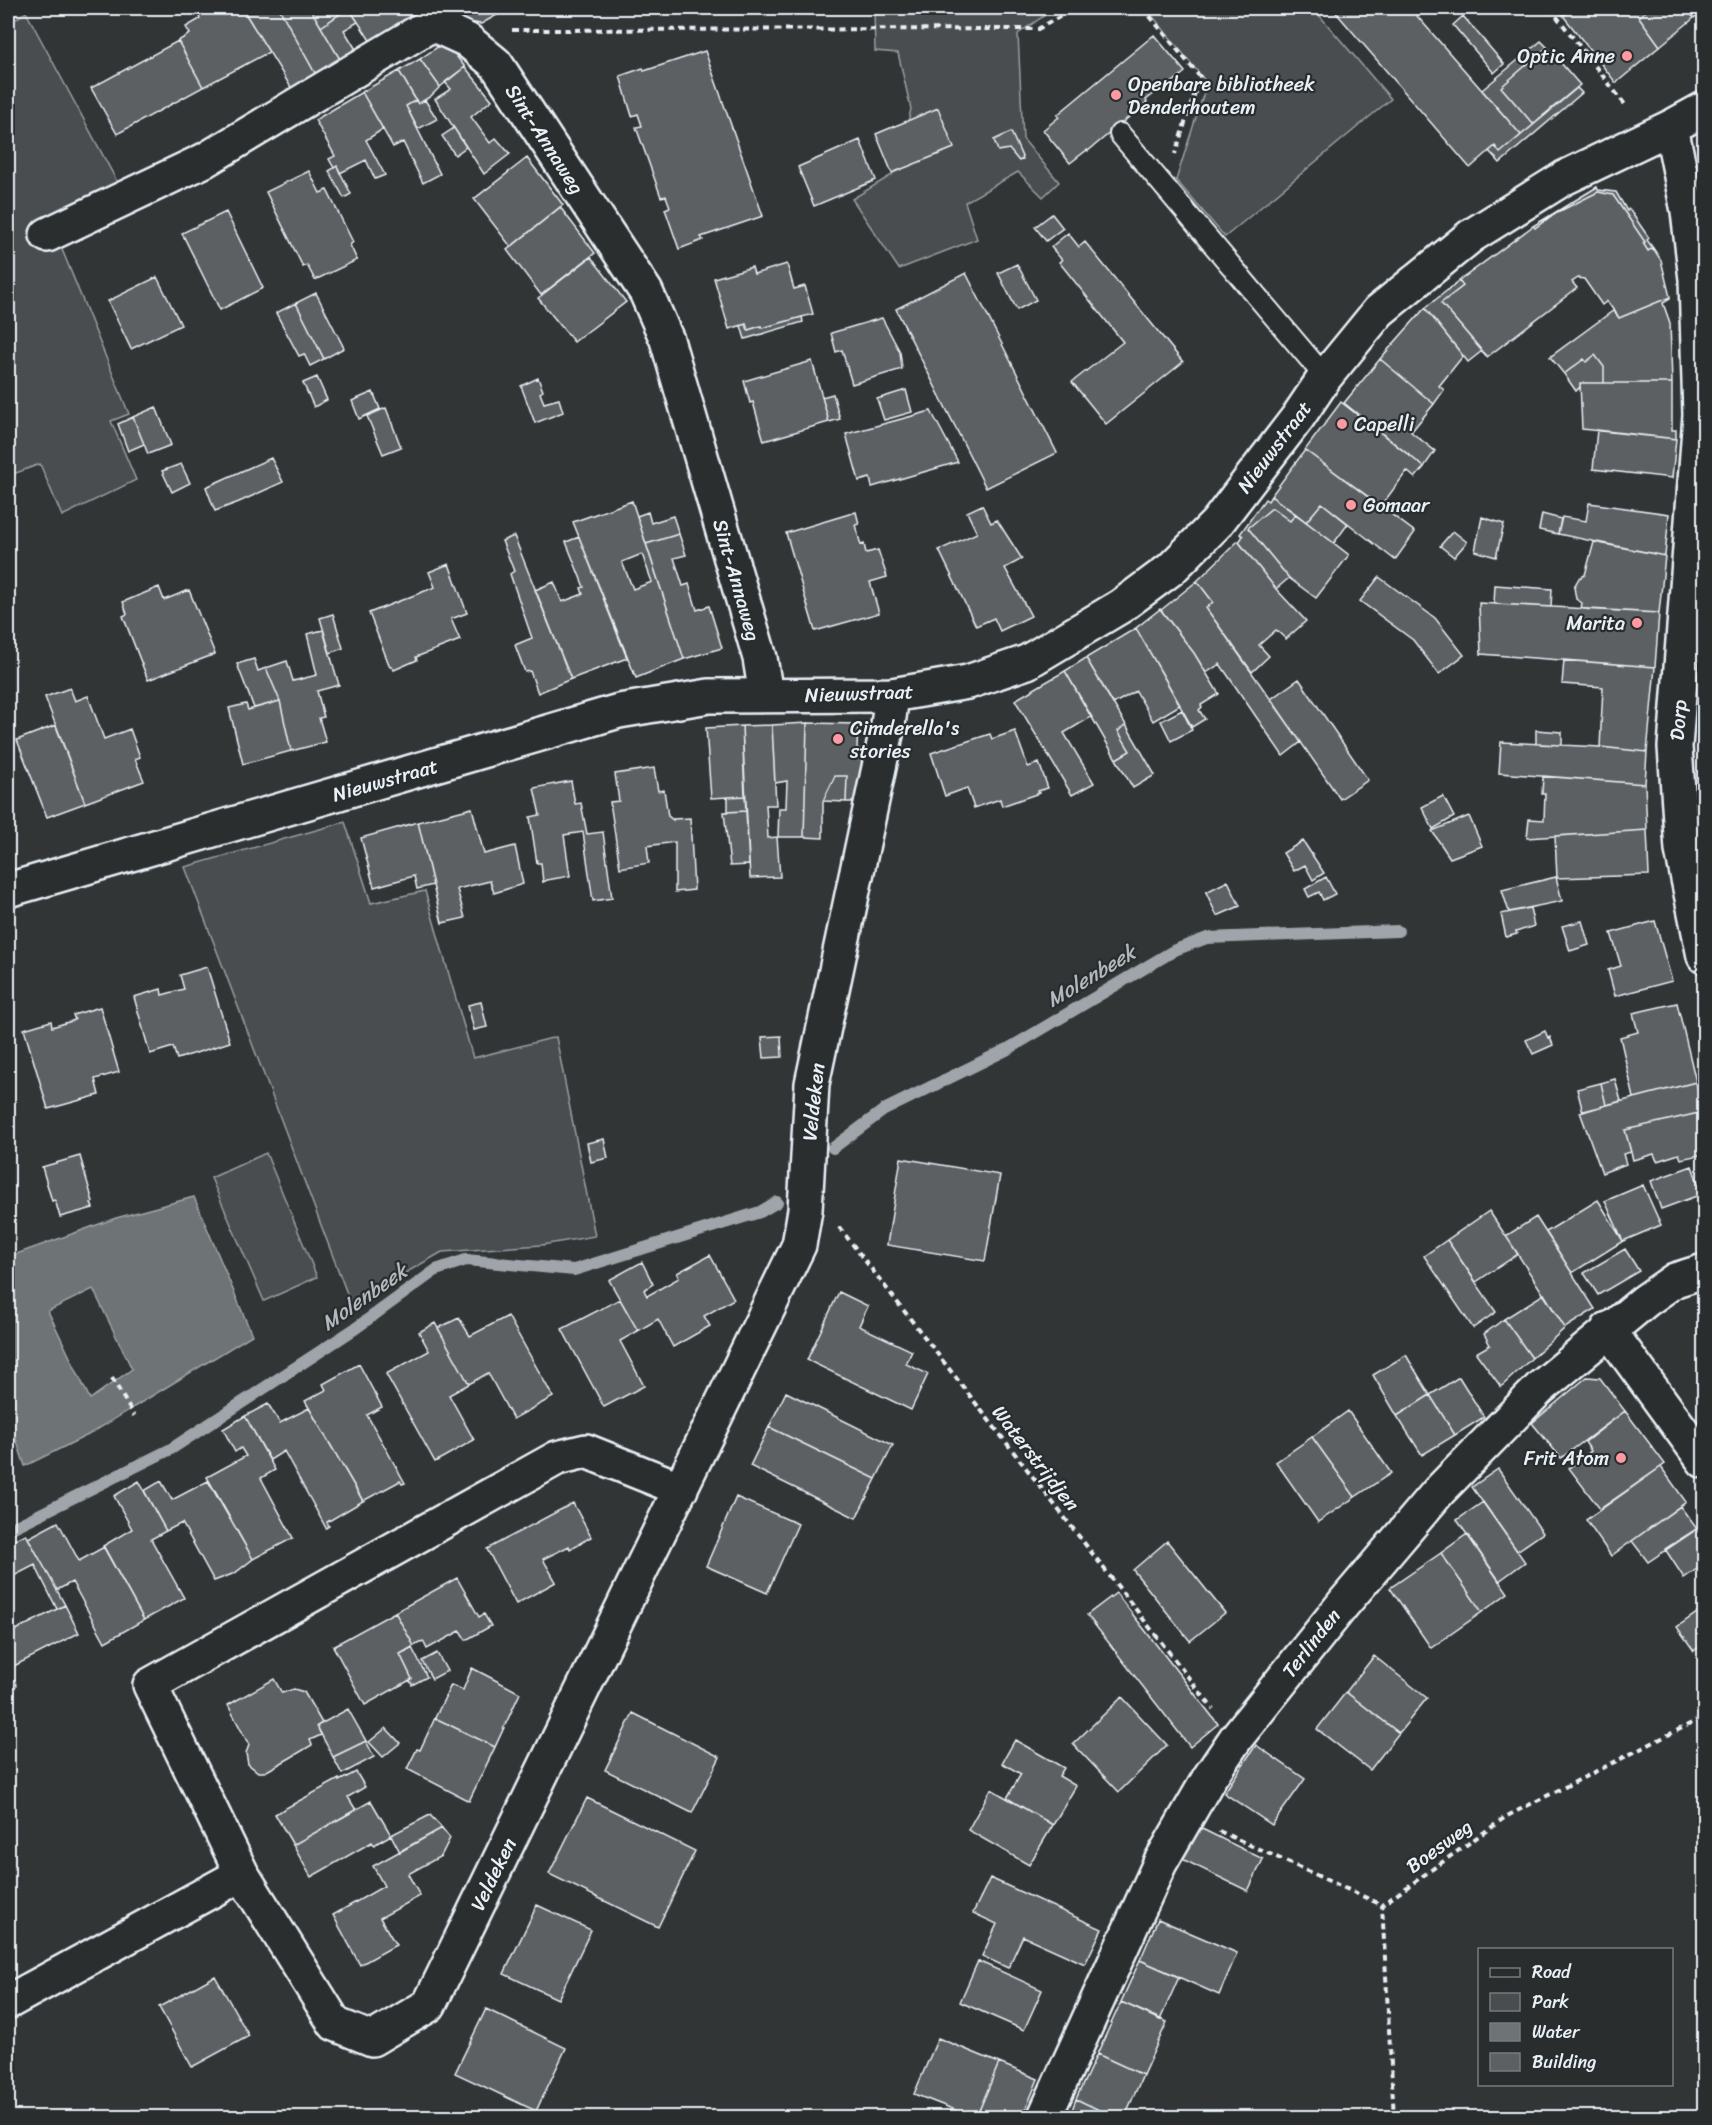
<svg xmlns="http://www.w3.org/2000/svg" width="1712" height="2125" font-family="Sriracha,sans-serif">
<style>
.green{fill:#494d4f;stroke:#989fa4;stroke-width:1.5}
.water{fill:#6e7376;stroke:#9fa5aa;stroke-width:1.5;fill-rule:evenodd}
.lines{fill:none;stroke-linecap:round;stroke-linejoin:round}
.stream{stroke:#9fa5aa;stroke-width:12}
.building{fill:#5c6063;stroke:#e8f1f8;stroke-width:1.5;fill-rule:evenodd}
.lane-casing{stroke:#e8f1f8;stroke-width:24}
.street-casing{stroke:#e8f1f8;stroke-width:38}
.secondary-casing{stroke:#e8f1f8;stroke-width:38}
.path{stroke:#e8f1f8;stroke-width:4;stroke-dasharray:6 4.5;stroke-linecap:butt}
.lane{stroke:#2a2d2e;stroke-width:20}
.street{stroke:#2a2d2e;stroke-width:33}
.secondary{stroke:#2a2d2e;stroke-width:33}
.poi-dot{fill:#ff9aa2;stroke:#2a2d2e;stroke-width:2}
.labels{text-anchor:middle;stroke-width:4.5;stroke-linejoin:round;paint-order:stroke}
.poi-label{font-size:20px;fill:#e8f1f8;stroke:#2a2d2e;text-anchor:start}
.street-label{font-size:20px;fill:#e8f1f8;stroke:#2a2d2e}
.water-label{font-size:21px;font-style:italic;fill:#b1b8be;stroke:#2a2d2e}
</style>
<rect width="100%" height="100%" fill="#323536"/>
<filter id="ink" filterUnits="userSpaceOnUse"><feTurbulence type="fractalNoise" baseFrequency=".0167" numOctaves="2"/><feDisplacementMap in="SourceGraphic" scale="12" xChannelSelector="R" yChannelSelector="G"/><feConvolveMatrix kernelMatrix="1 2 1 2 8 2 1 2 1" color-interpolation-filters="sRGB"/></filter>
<g filter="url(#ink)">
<path class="green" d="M874 8H1055L1018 34 1023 139 1059 182 1043 197 1018 172 965 202 977 239 899 269 852 199 892 175 902 146 911 109 898 53 875 51Z
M1146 8H1313L1391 99 1225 237 1176 180 1207 83Z
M26 12 121 189 50 220 129 414 111 421 136 480 62 516 40 464 8 476V25Z
M345 822 371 903 425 891 473 1058 556 1037 595 1236 542 1245 442 1252 351 1304 185 867Z
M266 1153 317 1277 264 1301 211 1178Z"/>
<path class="water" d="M194 1197 252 1335 88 1435 25 1466 8 1415V1257L116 1218ZM93 1289 132 1369 90 1399 48 1311Z"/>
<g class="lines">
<path class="stream" d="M833 1148 884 1110 1008 1049 1175 950 1207 938 1398 931
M8 1530 171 1449 356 1328 436 1270 466 1260 574 1270 760 1212 777 1202"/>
</g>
<path class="building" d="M195 8H242L269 52 203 87 178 41 190 34 186 27 200 19Z
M242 8H279L316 75 292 89Z
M279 8H310L341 61 316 75Z
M310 8H348L321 27Z
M349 8 358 22 344 30 357 51 341 61 321 27Z
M349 8H404L410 17 371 42Z
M446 8H505L506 10 481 24 453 20Z
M1332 8H1410L1521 135 1500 153 1495 146 1470 168Z
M1574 8H1645L1647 10 1639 17 1660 46 1616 83 1561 13 1563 12 1565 15Z
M1645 8H1686L1694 18 1660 46 1639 17 1647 10Z
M1686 8H1704V9L1694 18Z
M1463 16 1504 64 1494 73 1453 25Z
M1154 35 1185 72 1162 91 1160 89 1146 100 1147 102 1088 151 1087 150 1070 163 1043 130 1059 117 1057 115Z
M178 41 203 87 117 134 91 88Z
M1541 41 1547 47 1501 87 1533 124 1549 112 1521 135 1482 90Z
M445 42 465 67 440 87 420 59Z
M1547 47 1580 85 1533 124 1501 87Z
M705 51 763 216 701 237 703 240 679 249 665 209 670 207 666 196 661 197 636 127 642 126 638 114 632 116 620 76 643 68 644 71Z
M420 59 440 87 431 96 418 104 399 71Z
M465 67 492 100 471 117 490 143 496 138 510 154 484 174 435 99 451 89 445 82Z
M399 71 416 100 406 106 440 174 423 183 403 142 393 147 362 92Z
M1577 88 1582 93 1500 163 1489 151 1495 146 1500 153Z
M362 92 383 129 366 140 385 175 375 179 366 160 340 173 337 166 334 168 329 159 335 156 315 120Z
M416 100 418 104 425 100 437 119 418 129 406 106Z
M938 108 954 148 892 173 876 134Z
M454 128 466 147 455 155 442 136Z
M1011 132 1023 159 1019 161 1009 149 998 151 994 140Z
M860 140 876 180 814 206 798 167Z
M527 158 563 205 511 247 474 199Z
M337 166 351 194 344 198 329 171Z
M309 171 320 193 327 190 353 242 350 245 357 260 315 280 307 265 303 267 266 192Z
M1597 187 1598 190 1616 192 1627 211 1629 209 1649 238 1647 240 1653 248 1648 251 1643 243 1645 242 1613 195 1598 192 1554 214 1535 228 1533 226Z
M1598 192 1613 195 1645 242 1643 243 1648 251 1653 248 1661 260 1670 297 1619 318 1607 301 1602 305 1584 279 1578 278 1572 282 1577 288 1487 357 1441 303 1463 286 1459 281 1533 226 1535 228 1554 214Z
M560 207 595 253 541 295 507 250Z
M226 212 263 288 220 310 182 233Z
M1052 214 1063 228 1046 241 1035 227Z
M1068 233 1079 247 1085 242 1183 362 1106 424 1072 382 1123 342 1059 262 1062 260 1051 247Z
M591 257 626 302 574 342 538 298Z
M787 264 794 289 805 286 813 314 762 328 761 326 748 330 746 324 729 329 714 278 752 267 754 274Z
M1017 264 1036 300 1017 310 998 273Z
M966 273 1057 453 986 488 896 309Z
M157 277 181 325 131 349 108 301Z
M1459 281 1463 286 1441 303 1482 351 1468 362 1425 308Z
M316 293 344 348 324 359 296 303Z
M1670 297V299L1663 303 1670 323 1672 383H1604V367L1595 355 1586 362 1584 359 1564 374 1550 357 1614 310 1619 318Z
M296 303 324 359 310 366 304 354 299 356 276 313Z
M1425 308 1463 356 1439 386 1444 390 1434 404 1380 359Z
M802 317 803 322 745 339 741 326 746 324 748 330 761 326 762 328Z
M882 318 900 352 902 369 852 384 842 350 836 352 831 333Z
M1595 355 1604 367V383H1580V387L1576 391 1564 374 1584 359 1586 362Z
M1380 359 1434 404 1411 432 1435 451 1424 467 1344 403Z
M812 361 829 422 764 441 753 402 750 403 744 381Z
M317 377 327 400 314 407 303 383Z
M538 378 543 391 540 393 544 403 559 399 563 412 535 423 521 386Z
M1580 383H1672V430H1676V439L1582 429Z
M906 390 912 412 884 420 877 399Z
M373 392 380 409 359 419 352 401Z
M833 394 840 419 829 422 822 397Z
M1341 402 1424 467 1415 478 1407 471 1381 506 1305 450Z
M156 407 171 445 148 454 133 417Z
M386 408 401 447 383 454 367 416Z
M931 411 958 462 872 487 870 478 859 481 846 434Z
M133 417 144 444 128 451 118 424Z
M1597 430 1676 439 1672 478 1593 469Z
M1305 450 1415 532 1395 560 1322 503 1306 522 1271 496Z
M271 458 283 482 239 502 215 511 206 487Z
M181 464 190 483 172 492 162 471Z
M1271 496 1296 514 1290 521 1272 508 1248 528 1289 578 1276 589 1239 542 1243 536 1240 534 1265 499 1268 501Z
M632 501 684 659 636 678 573 522ZM642 554 652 582 633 589 622 562Z
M1322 503 1348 524 1334 543 1306 522Z
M1589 503 1669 514 1665 556 1558 534 1562 517 1586 521Z
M982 505 991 523 997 520 1022 559 1005 568 1031 616 1000 631 994 618 976 626 939 550 977 533 967 512Z
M1272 508 1290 521 1296 514 1349 555 1316 598 1289 578 1248 528Z
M648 512 651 523 673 516 679 534 646 544 637 516Z
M856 512 859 524 855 525 861 545 864 544 866 553 878 550 887 577 870 582 879 613 815 631 786 533Z
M1542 514 1561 519 1558 534 1539 530Z
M1482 517 1504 524 1496 557 1475 551Z
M1453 531 1467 542 1454 557 1440 546Z
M679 534 686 555 674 558 683 586 689 584 697 610 709 606 722 648 684 659 646 544Z
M514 536 571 679 538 693 530 671 525 672 515 645 532 638 510 574 514 571 502 541Z
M579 537 627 658 571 679 535 590 554 582 562 602 583 594 581 588 584 587 566 542Z
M1238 541 1276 589 1306 621 1286 639 1276 630 1259 645 1269 656 1252 672 1206 608 1213 602 1197 581Z
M1594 542 1665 556 1659 613 1581 609 1582 603 1576 599 1574 587 1579 578 1585 575Z
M449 564 467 613 451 619 460 640 416 657 417 660 394 670 392 667H390L369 613 435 587 429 572Z
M1379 577 1435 618 1464 655 1439 674 1413 640 1360 601Z
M1197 581 1213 602 1206 608 1301 742 1283 756 1220 664 1206 673 1194 653 1161 610Z
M1495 585 1552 589 1551 607 1494 604Z
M159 587 164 600 189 590 215 654 148 680 123 616 127 614 123 602Z
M1479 603 1659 613 1655 667 1481 654Z
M1160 609 1194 653 1219 694 1201 705 1202 707 1199 710 1205 719 1192 727 1136 628Z
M333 614 343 648 330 653 320 618Z
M1136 628 1180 705 1153 721 1136 691 1113 704 1086 658Z
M323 630 339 685 317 691 324 717 319 718 326 742 291 751 280 701 266 668 287 661 293 681 317 675 307 634Z
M1086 658 1126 725 1118 731 1130 751 1116 759 1065 671Z
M254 659 258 671 266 668 280 701 254 708 237 664Z
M1564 660 1655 667 1647 752 1600 747 1603 687 1562 684Z
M1065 671 1091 717 1064 733 1094 783 1072 795 1015 700Z
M1299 679 1368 780 1340 799 1271 699Z
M70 688 75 701 88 696 104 739 130 729 140 757 135 759 144 781 85 803 45 697Z
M280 701 291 751 243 764 229 708 246 704 248 710Z
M1182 710 1192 730 1171 741 1161 721Z
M807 723 858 724 857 749H867L855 802H846L847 776H835L823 801V838L804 837Z
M807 723 804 837H778L779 808H786L787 781 775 783 772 725Z
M56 725 85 803 47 817 17 740Z
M772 725 776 805H766L768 838 777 837 780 877 750 878 742 726Z
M1126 725 1155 775 1133 788 1116 759 1130 751 1118 731Z
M742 726 745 796 711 798 706 728Z
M1536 730 1562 732V745L1536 744Z
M1015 731 1028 767 1039 763 1048 788 1038 791 1039 793 1002 806 1000 799 974 808 967 788 945 796 931 753 990 734 992 739Z
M1501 742 1600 747 1647 752 1645 784 1499 773Z
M654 768 658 791 664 790 668 816 673 820V819L690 818 694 890 675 892V842L647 846 649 863 620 868 610 802 619 801 615 774Z
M835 776H847L846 802 823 801Z
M1543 776 1645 784 1647 830 1527 838 1529 819 1544 820 1545 794H1542Z
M571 781 575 804 581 803 587 834 603 832 612 898 593 901 583 832 564 835 570 876 547 880 543 882 541 863H537L530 817 540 815 534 788Z
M745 796 746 811 728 812V797Z
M1443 796 1454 817 1433 829 1422 807Z
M472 808 484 854 515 846 523 884 494 893 490 881 457 889 465 918 442 923 418 822Z
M746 811 749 865 730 866 724 812Z
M1469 816 1482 846 1450 858 1432 831Z
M418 822 433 885 417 889 414 876 374 887 361 838Z
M1647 830 1649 875 1557 878 1555 836Z
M1303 841 1324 873 1313 880 1305 865 1294 871 1283 853Z
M1326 877 1335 894 1323 900 1319 892 1309 897 1305 889Z
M1556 877 1562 901 1509 912 1502 890Z
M1228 881 1240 906 1217 916 1206 892Z
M1530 908 1534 926 1516 932 1517 934 1506 937 1501 914Z
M1582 921 1589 945 1570 951 1562 926Z
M1655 921 1672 981 1615 996 1608 970 1621 966 1611 933Z
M207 967 230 1042 177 1059 173 1047 150 1054 134 997 161 989 162 995 184 989 180 975Z
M481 1002 487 1027 474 1030 468 1005Z
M1677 1003 1696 1082 1634 1098 1620 1037 1638 1032 1633 1013Z
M100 1007 119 1072 95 1079 99 1095 48 1109 24 1029 51 1021 52 1027 75 1020 73 1015Z
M1545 1031 1548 1038 1550 1037 1553 1045 1533 1054 1526 1040Z
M781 1036 782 1057 764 1058 762 1037Z
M1615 1079 1621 1101 1606 1105 1601 1083Z
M1696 1082 1703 1112 1625 1130 1631 1152 1623 1154 1626 1164 1602 1173 1580 1112Z
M1601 1083 1606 1105 1583 1112 1577 1089Z
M1703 1112 1704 1154 1681 1159 1679 1154 1657 1161 1654 1154 1633 1160 1625 1130Z
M604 1139 608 1158 591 1162 587 1143Z
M80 1156 93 1202 91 1203 93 1208 60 1217 55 1200 52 1201 42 1167Z
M901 1158 1000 1175 985 1261 887 1245Z
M1692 1166 1702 1194 1661 1209 1651 1181Z
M1643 1185 1661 1225 1623 1241 1605 1201Z
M1598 1200 1623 1241 1572 1273 1546 1232Z
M1489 1211 1518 1254 1476 1282 1447 1240Z
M1536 1217 1595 1309 1565 1328 1506 1236Z
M1447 1240 1496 1312 1473 1328 1424 1256Z
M1625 1249 1639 1271 1598 1295 1584 1273Z
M710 1255 734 1299 704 1316 710 1326 673 1347 658 1319 638 1331 609 1280 642 1262 653 1284 644 1290 647 1296 679 1278 677 1273Z
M839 1292 868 1306 859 1326 912 1351 906 1364 928 1374 911 1410 807 1360Z
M1544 1294 1565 1328 1532 1358 1504 1319Z
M620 1299 638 1331 620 1341 644 1386 604 1407 562 1329Z
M508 1316 553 1397 513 1419 488 1373 469 1384 438 1328 459 1318 470 1336Z
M1504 1319 1532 1358 1501 1387 1476 1353 1490 1345 1484 1334Z
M435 1323 469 1384 449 1395 474 1440 435 1462 386 1374 429 1351 419 1332Z
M1406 1355 1430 1395 1397 1416 1373 1375Z
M359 1364 382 1407 367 1415 405 1483 402 1484 400 1481 363 1501 305 1401 326 1390 323 1384Z
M1459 1377 1484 1417 1455 1435 1430 1395Z
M1587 1377 1600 1378 1625 1411 1561 1458 1532 1423Z
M786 1392 893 1445 876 1479 769 1427Z
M1430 1395 1455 1435 1422 1455 1397 1416Z
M268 1404 280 1423 309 1408 363 1501 327 1522 329 1526 326 1528 284 1451 270 1460 245 1416Z
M1348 1411 1391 1473 1355 1497 1312 1437Z
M1625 1411 1665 1464 1600 1509 1569 1468 1591 1451 1585 1442Z
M245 1416 275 1470 261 1478 293 1538 253 1559 207 1477 246 1456 241 1448 235 1452 223 1429Z
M769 1427 876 1479 856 1518 750 1466Z
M1312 1437 1355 1497 1318 1522 1276 1462Z
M1661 1467 1686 1502 1611 1556 1586 1520Z
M1498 1469 1543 1533 1517 1551 1472 1487Z
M139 1481 166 1531 151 1539 184 1598 144 1620 103 1546 132 1529 114 1496Z
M161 1481 172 1500 208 1481 253 1559 235 1573 214 1581 182 1523 166 1531 144 1491Z
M736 1497 798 1524 767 1593 706 1566Z
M1483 1502 1525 1562 1499 1581 1457 1520Z
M573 1503 591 1537 570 1549 569 1546 543 1559 556 1582 516 1604 487 1549Z
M1680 1506 1697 1529 1648 1562 1632 1541Z
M58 1522 79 1561 104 1547 144 1620 105 1642 72 1582 57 1590 28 1538Z
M1704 1524V1564L1684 1578 1665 1549Z
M26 1534 65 1605 57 1609 35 1565 8 1579V1543Z
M1467 1534 1508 1593 1482 1612 1441 1553Z
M1167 1541 1225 1613 1190 1641 1133 1570Z
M1441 1553 1482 1612 1431 1648 1390 1588Z
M457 1578 479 1617 484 1614 491 1626 466 1640 460 1631 427 1649 423 1641 414 1646 395 1612Z
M1116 1593 1218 1724 1190 1747 1087 1615Z
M65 1605 79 1633 8 1669V1634Z
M1704 1608V1643L1694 1651 1677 1627Z
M395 1612 414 1646 400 1654 412 1679 365 1705 333 1646Z
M412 1648 427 1677 412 1685 410 1680 412 1679 400 1654Z
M437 1653 447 1671 432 1679 422 1661Z
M1374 1656 1427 1698 1399 1733 1346 1692Z
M472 1668 520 1693 495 1747 435 1718 451 1685 463 1690Z
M8 1669 17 1685 8 1690Z
M274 1679 282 1693 294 1689 304 1692 322 1723 317 1726 321 1735 310 1740 312 1745 290 1758 265 1772H258L248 1764 246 1753 249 1745 228 1705Z
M1346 1692 1399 1733 1370 1770 1317 1729Z
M1122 1697 1167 1745 1119 1792 1073 1744Z
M348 1709 366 1741 333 1757 317 1726Z
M633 1713 720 1757 692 1813 605 1770Z
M435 1718 495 1747 469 1801 407 1769 417 1749 420 1750Z
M386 1728 400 1743 383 1757 369 1742Z
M1015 1740 1064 1768 1059 1776 1076 1786 1053 1825 1007 1798 1021 1774 1002 1763Z
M366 1741 374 1757 342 1774 333 1757Z
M1256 1745 1305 1779 1272 1825 1224 1793Z
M356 1772 365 1787 348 1797 356 1810 293 1845 275 1814 339 1779V1781Z
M991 1789 1053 1825 1029 1865 968 1830Z
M587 1798 695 1851 658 1927 549 1874Z
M371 1801 391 1835 374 1845 372 1842 311 1877 293 1845Z
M430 1815 442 1828 400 1852 391 1835Z
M1198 1827 1263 1859 1248 1891 1182 1859Z
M442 1828 450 1838 441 1856 408 1874 420 1896 380 1918 396 1945 360 1965 333 1915 384 1886 373 1866Z
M990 1878 1102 1929 1085 1964 1023 1936 1008 1968 982 1956 997 1924 973 1913Z
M537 1905 591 1930 558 1999 504 1974Z
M1158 1919 1237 1953 1219 1995 1140 1960Z
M1140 1960 1179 1977 1160 2020 1121 2002Z
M978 1961 1042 1990 1024 2030 960 2002Z
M215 1976 249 2036 192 2067 159 2007Z
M1121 2002 1167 2022 1143 2075 1097 2054Z
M486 2009 566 2048 536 2111 455 2073Z
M938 2038 999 2063 976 2118 914 2094Z
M1097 2054 1143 2075 1124 2118H1116L1076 2099Z
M999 2063 1038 2079 1022 2118H976Z
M1076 2099 1112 2116 1111 2118H1069Z"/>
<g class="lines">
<g class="lane-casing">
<path id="lane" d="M1120 134 1325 377"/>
</g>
<g class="street-casing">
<path id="street" d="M47 235 205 160 432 24 467 40 496 64 646 292 667 340 760 658 766 695
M1608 1329 1704 1461
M242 1874 150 1685 557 1458 586 1451 681 1489
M8 2002 242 1874 335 2024 372 2039 429 2005 799 1245 805 1210 812 1084 888 725 892 695
M1044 2118 1160 1863 1209 1778 1236 1738 1344 1603 1439 1491 1540 1388 1645 1301 1675 1280 1704 1271"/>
</g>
<g class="secondary-casing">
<path id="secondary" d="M1671 127 1688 211 1696 279 1700 415 1675 747 1682 850 1704 956
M8 890 619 711 709 696 892 695 968 682 1027 662 1121 606 1171 569 1216 524 1298 417 1325 377 1379 311 1471 236 1564 178 1671 127 1704 109"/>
</g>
<path class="path" d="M1143 8 1200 77 1175 154
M1550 8 1627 107
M512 30 1038 29 1075 8
M8 251 16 248
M839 1227 1213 1709
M112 1378 134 1416
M1219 1831 1382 1905
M1394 2118 1382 1905 1507 1816 1704 1717"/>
<use href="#lane" class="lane"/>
<use href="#street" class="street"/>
<use href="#secondary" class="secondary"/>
</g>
</g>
<g class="poi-dot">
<circle cx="1627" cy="56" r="6"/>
<circle cx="1116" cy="95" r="6"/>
<circle cx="1342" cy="424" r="6"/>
<circle cx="1351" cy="505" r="6"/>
<circle cx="1637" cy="623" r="6"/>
<circle cx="838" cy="739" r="6"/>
<circle cx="1621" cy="1458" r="6"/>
</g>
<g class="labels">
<g class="poi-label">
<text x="1615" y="63" text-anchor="end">Optic Anne</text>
<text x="1128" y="91">Openbare bibliotheek<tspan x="1128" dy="23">Denderhoutem</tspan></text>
<text x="1354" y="431">Capelli</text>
<text x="1363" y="512">Gomaar</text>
<text x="1625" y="630" text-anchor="end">Marita</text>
<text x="850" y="735">Cimderella's<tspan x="850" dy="23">stories</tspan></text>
<text x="1609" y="1465" text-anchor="end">Frit Atom</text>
</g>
<g class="street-label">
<text transform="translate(545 139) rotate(57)" y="7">Sint-Annaweg</text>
<text transform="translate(1274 447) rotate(-53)" y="7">Nieuwstraat</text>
<text transform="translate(737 580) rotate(74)" y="7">Sint-Annaweg</text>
<text transform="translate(859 693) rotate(-2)" y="7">Nieuwstraat</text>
<text transform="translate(1678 720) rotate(-86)" y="7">Dorp</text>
<text transform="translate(385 780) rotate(-16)" y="7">Nieuwstraat</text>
<text transform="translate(813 1102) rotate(-84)" y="7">Veldeken</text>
<text transform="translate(1036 1458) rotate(52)" y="7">Waterstrijdjen</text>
<text transform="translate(1311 1643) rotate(-52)" y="7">Terlinden</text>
<text transform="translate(1439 1846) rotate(-36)" y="7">Boesweg</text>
<text transform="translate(493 1874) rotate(-64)" y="7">Veldeken</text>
</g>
<g class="water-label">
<text transform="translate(1091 976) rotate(-31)" y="7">Molenbeek</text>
<text transform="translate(364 1297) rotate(-35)" y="7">Molenbeek</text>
</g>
</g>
<rect width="1712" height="2125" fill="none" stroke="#2a2d2e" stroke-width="30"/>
<rect x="15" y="15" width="1682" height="2095" fill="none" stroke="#e8f1f8" stroke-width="2" filter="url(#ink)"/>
<rect x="1478" y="1948" width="195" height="138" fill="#2a2d2e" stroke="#767b7f" stroke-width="1.5"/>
<rect x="1490" y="1968" width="30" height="9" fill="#2a2d2e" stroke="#767b7f" stroke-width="1.5"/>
<text x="1532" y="1978" font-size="18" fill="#e8f1f8">Road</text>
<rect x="1490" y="1993" width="30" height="18" fill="#494d4f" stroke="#767b7f" stroke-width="1.5"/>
<text x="1532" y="2008" font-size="18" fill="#e8f1f8">Park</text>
<rect x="1490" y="2023" width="30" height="18" fill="#6e7376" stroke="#767b7f" stroke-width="1.5"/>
<text x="1532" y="2038" font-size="18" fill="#e8f1f8">Water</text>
<rect x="1490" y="2053" width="30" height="18" fill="#5c6063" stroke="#767b7f" stroke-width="1.5"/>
<text x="1532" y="2068" font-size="18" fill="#e8f1f8">Building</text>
</svg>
